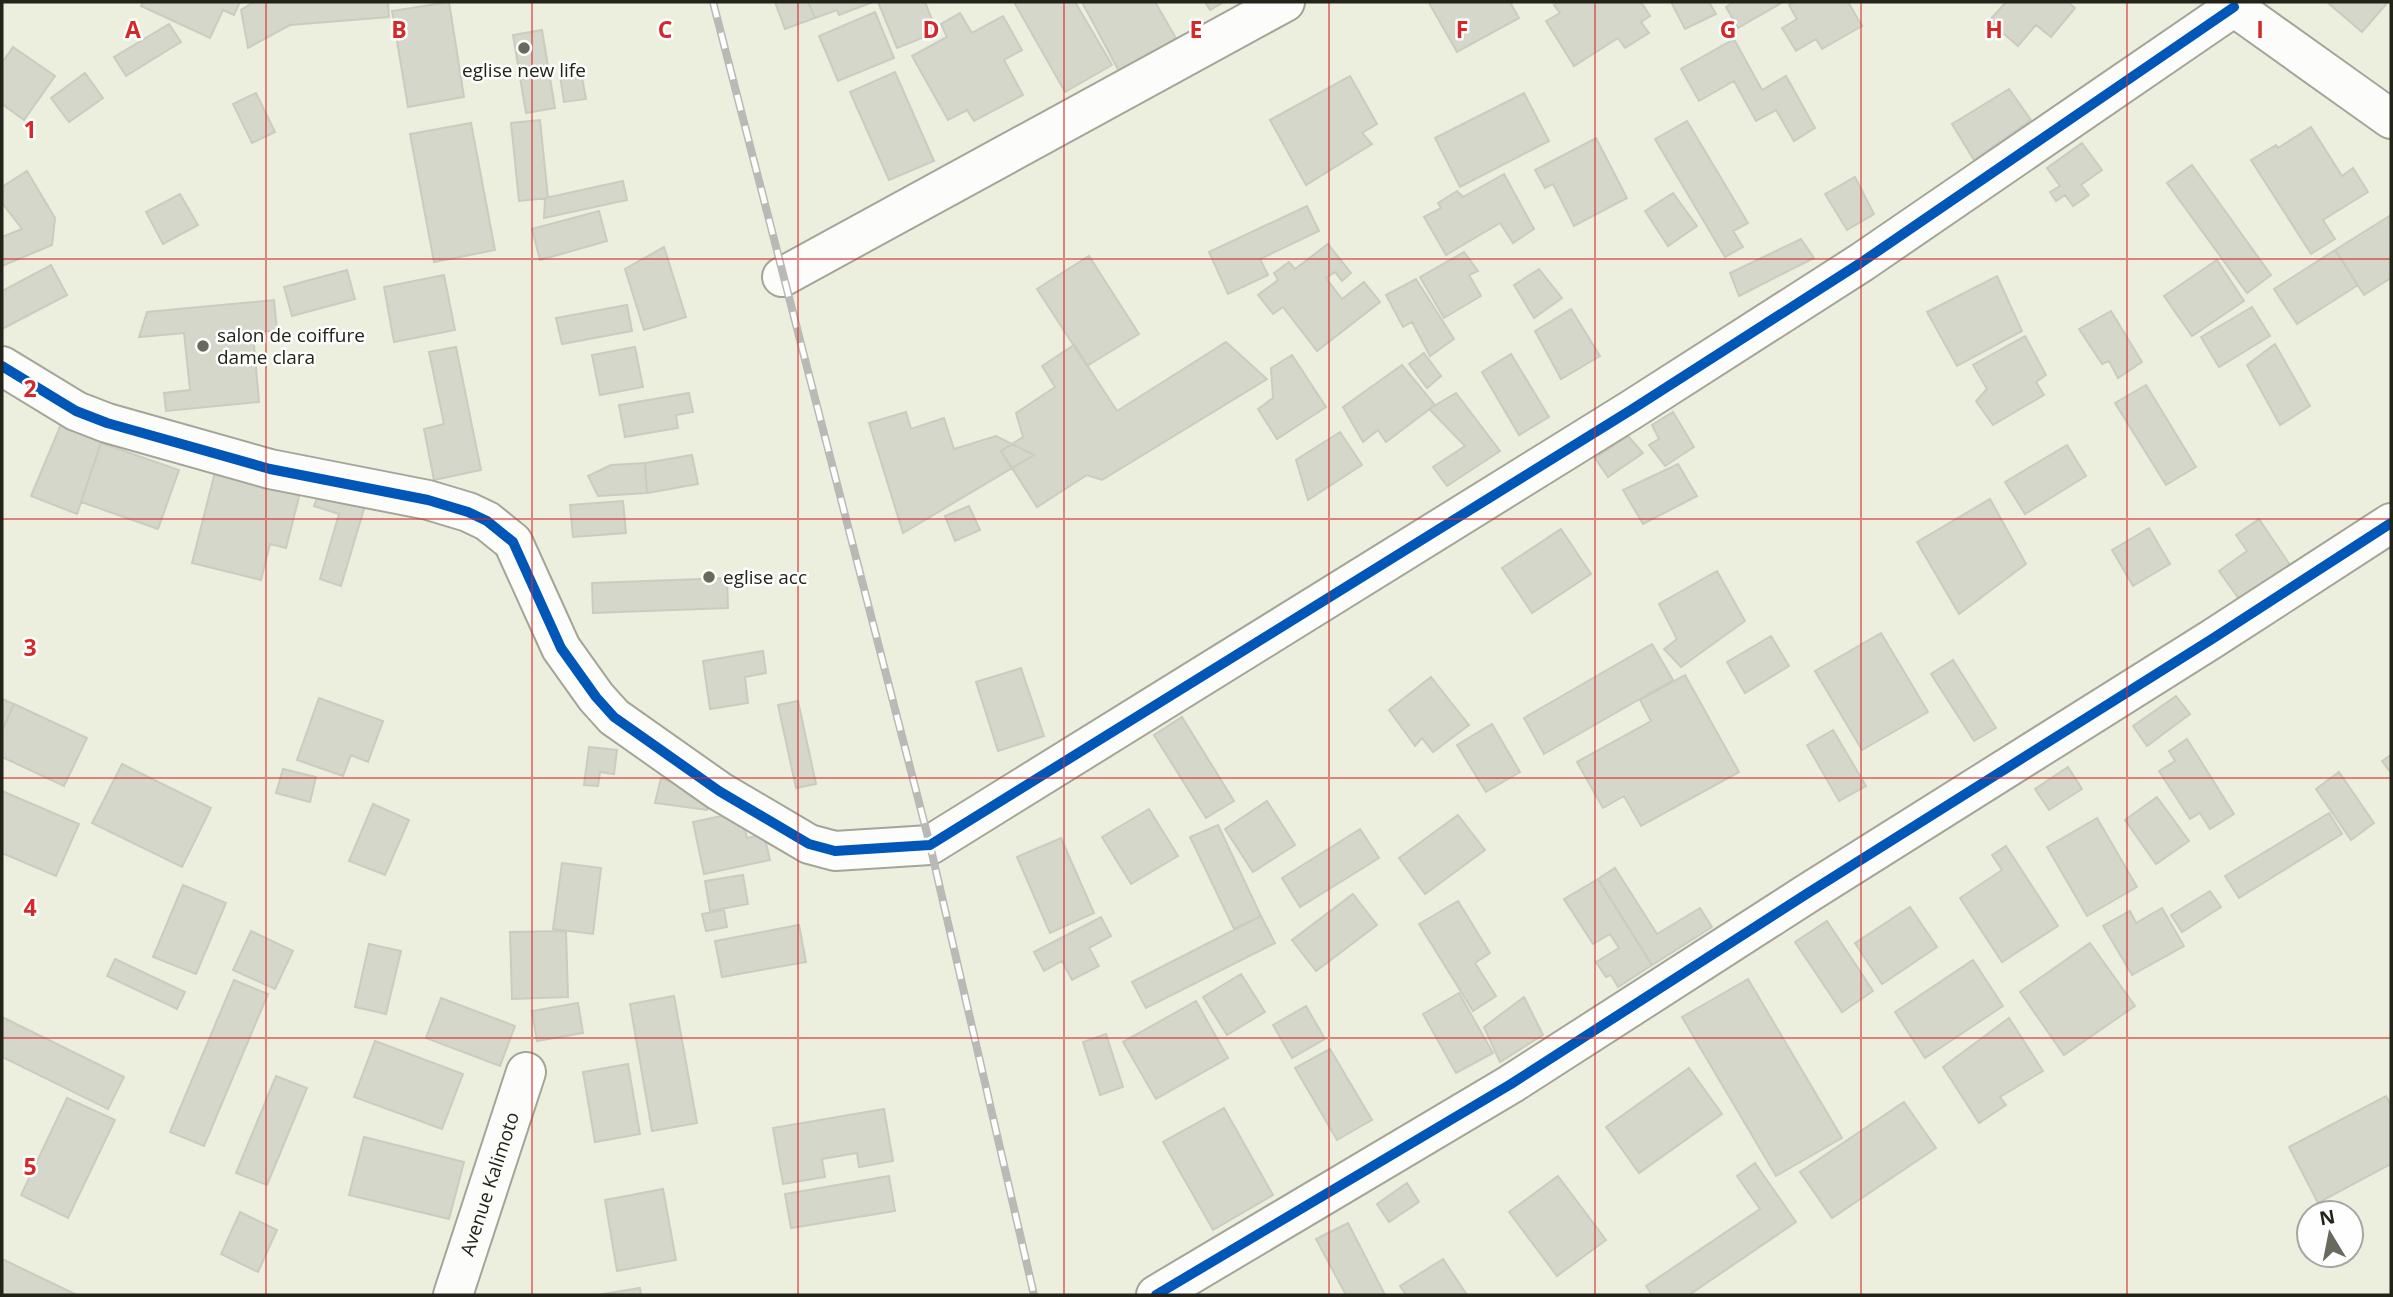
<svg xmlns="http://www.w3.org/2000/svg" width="2393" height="1297" font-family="'Open Sans',sans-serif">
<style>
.building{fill:#d4d7ca;stroke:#caccbf;stroke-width:2}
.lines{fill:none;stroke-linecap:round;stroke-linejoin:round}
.minor-casing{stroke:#a2a598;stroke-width:42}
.minor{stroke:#fcfdfa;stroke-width:38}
.rail-casing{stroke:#b9b9b5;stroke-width:8}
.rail{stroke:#fefefe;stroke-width:5;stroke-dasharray:16;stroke-linecap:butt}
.cycleway-casing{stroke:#fefefe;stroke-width:15}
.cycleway{stroke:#0057b8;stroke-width:10}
.grid{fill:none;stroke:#d62828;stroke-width:2;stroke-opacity:0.55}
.poi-dot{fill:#696a5e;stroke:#fefefe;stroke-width:2.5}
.labels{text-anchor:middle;stroke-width:5;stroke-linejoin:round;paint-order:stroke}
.poi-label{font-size:19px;fill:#222319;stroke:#fefefe;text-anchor:start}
.street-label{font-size:19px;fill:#222319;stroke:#fefefe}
.grid-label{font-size:23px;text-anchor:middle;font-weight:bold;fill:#d62828;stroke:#fefefe;stroke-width:5;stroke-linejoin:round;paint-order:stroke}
</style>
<rect width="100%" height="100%" fill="#ecefde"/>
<path class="building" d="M143 2H240L234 15 223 10 210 38 141 6Z
M254 2H388L389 17 290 25 248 48 241 10Z
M449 2 464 97 408 107 392 11Z
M775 2H808L815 18 785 29Z
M808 2H873L839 15 837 10 815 18Z
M878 2H925L937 32 897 48Z
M1014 2H1075L1112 65 1065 92Z
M1082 2H1155L1177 40 1121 75Z
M1205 2H1224L1210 10Z
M1431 2H1510L1519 18 1457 52 1429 3Z
M1559 2H1641L1650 16 1641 22 1649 33 1625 48 1618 38 1574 66 1546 21 1560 13 1554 5Z
M1671 2H1709L1716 14 1685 29Z
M1734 2H1783L1738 28 1726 7Z
M1795 2H1848L1862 26 1822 49 1816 39 1796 51 1782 28 1797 19 1789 5Z
M2006 2H2068L2075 8 2051 37 2036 25 2018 46 1989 21Z
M2327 2H2388L2362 32Z
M875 12 894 58 838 81 819 36Z
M960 13 972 33 1003 16 1022 50 1004 60 1023 95 974 121 967 110 948 120 912 56 947 37 941 24Z
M169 24 181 42 126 76 114 57Z
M542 30 555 108 526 113 513 35Z
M1734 39 1762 90 1786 76 1815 128 1794 141 1776 110 1756 121 1734 81 1699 101 1681 69Z
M13 47 55 76 24 120 2 104V63Z
M581 72 586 99 564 102 560 75Z
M895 72 934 161 889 180 850 92Z
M85 73 103 98 69 122 51 98Z
M1350 76 1377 124 1362 133 1372 144 1306 185 1270 120Z
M2009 89 2031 120 1974 160 1952 124Z
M256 93 275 132 252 143 233 104Z
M1524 93 1549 141 1460 187 1435 138Z
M540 120 548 198 519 201 511 123Z
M1687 121 1748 223 1733 231 1743 247 1725 257 1655 139Z
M471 123 495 250 434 262 410 134Z
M2311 127 2342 176 2353 168 2368 192 2323 220 2335 239 2311 254 2251 160 2276 145 2278 148Z
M1596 138 1627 198 1574 226 1553 184 1545 188 1535 170Z
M2082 143 2102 170 2081 185 2089 195 2073 206 2065 195 2056 201 2050 192 2060 186 2047 168Z
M2192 165 2271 275 2247 293 2167 183Z
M27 171 55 218 52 245 2 266V237L22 229 2 203V187Z
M1504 174 1534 229 1513 243 1500 223 1446 255 1424 217 1441 208 1438 203 1457 191 1463 197Z
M1855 177 1874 214 1847 230 1825 194Z
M623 181 627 200 544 218 545 198Z
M1673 193 1697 226 1668 246 1645 211Z
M180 194 198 225 163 244 146 212Z
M1307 206 1319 231 1260 259 1268 275 1228 294 1209 252Z
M599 211 607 241 540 260 532 229Z
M2391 215V278L2364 295 2335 250Z
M1801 239 1814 258 1739 296 1730 273Z
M1328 244 1351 273 1342 281 1335 272 1326 278 1342 299 1364 282 1380 302 1317 351 1283 307 1273 314 1258 295 1278 280 1274 273 1289 262 1295 269Z
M664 247 686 317 644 330 625 269Z
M2335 250 2358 285 2297 324 2274 289Z
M1464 252 1478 271 1469 275 1481 296 1444 318 1420 277Z
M1089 256 1139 334 1087 366 1037 289Z
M2217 260 2244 301 2192 336 2164 296Z
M51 265 67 295 2 329V291Z
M1539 269 1562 298 1534 318 1514 285Z
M347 270 355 299 292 316 284 287Z
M444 275 455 330 394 342 384 287Z
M1997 276 2022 331 1957 366 1927 312Z
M1416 279 1454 339 1430 356 1412 322 1403 327 1386 295Z
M274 300 277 330 253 333 259 402 166 411 164 393 190 390 184 333 139 337 147 312Z
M627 305 632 331 562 344 556 318Z
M2252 307 2270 336 2219 367 2201 337Z
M1571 309 1600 356 1561 379 1535 331Z
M2111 311 2142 362 2118 378 2109 361 2102 364 2079 329Z
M2025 336 2046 375 2036 382 2044 395 1993 425 1976 401 1987 389 1973 365Z
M1226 342 1267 379 1102 480 1087 475 1037 507 1001 451 1023 437 1016 413 1055 387 1042 366 1074 345 1117 411Z
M2275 344 2310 406 2280 425 2247 365Z
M456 347 481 470 434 480 424 429 444 424 429 352Z
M635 347 643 387 600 395 592 355Z
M1424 353 1441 376 1427 388 1409 364Z
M1511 354 1549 417 1519 435 1482 372Z
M1292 355 1326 407 1277 439 1258 409 1273 398 1271 368Z
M1402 365 1435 405 1386 442 1378 430 1363 442 1343 407Z
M2146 385 2196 467 2166 485 2115 403Z
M689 393 693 412 676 415 678 428 625 437 619 405Z
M1456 393 1500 451 1447 486 1433 467 1465 446 1429 409Z
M906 412 911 429 944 418 954 449 996 436 1034 455 903 533 869 423Z
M1673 412 1694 447 1665 466 1649 445 1659 439 1652 425Z
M64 417 109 436 101 443 77 514 31 496Z
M1340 432 1362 465 1308 500 1296 460Z
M1628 436 1643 453 1608 477 1595 458Z
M101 443 179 470 158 529 81 502Z
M2067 445 2086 476 2025 514 2005 482Z
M692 455 698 484 647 493 645 463Z
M645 463 647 493 598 496 588 476 611 465Z
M1678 464 1697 496 1643 524 1623 490Z
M216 468 301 489 286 548 270 544 261 580 192 563Z
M320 489 366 502 341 586 320 579 339 514 314 506Z
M1990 499 2026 564 1959 614 1917 542Z
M623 501 626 533 573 537 570 505Z
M969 506 980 530 955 541 945 516Z
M2259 519 2290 565 2239 599 2219 571 2247 551 2236 535Z
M2149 528 2170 564 2133 586 2112 550Z
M1561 529 1591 574 1532 613 1502 568Z
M1717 571 1745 621 1681 667 1664 649 1677 639 1659 604Z
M727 578 728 608 593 613 592 583Z
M1881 633 1928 712 1862 750 1815 671Z
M1771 636 1789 666 1745 693 1727 662Z
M1652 644 1673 680 1544 754 1524 718Z
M763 651 766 673 745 677 748 703 710 709 703 661Z
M1953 660 1996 728 1974 741 1931 674Z
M1021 668 1044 736 998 751 976 682Z
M1685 675 1739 772 1641 826 1624 796 1603 808 1577 762 1651 721 1640 700Z
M1431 677 1469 725 1433 752 1422 738 1415 746 1389 710Z
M2176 696 2190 714 2147 746 2133 726Z
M319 698 383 721 368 762 351 755 343 776 297 760Z
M2 699 14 704 2 731Z
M798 701 816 784 796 788 778 705Z
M14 704 87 738 64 786 2 757V731Z
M1182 717 1234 801 1206 818 1154 735Z
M1492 724 1520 772 1486 792 1457 745Z
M1833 730 1866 786 1839 801 1807 745Z
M2187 739 2234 814 2210 829 2200 813 2190 819 2159 771 2175 761 2169 751Z
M589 747 617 750 614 774 600 772 598 786 584 785Z
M2391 755V773L2382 761Z
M122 764 211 808 182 867 92 823Z
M2068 767 2082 789 2049 810 2035 789Z
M283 769 316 777 310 802 276 793Z
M2339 772 2374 823 2351 840 2316 789Z
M661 778 709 798 707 810 655 803Z
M2 791 79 824 56 876 2 853Z
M2157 797 2189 841 2156 864 2125 820Z
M1267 801 1295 845 1253 872 1225 829Z
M373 804 409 820 385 875 349 861Z
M1149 809 1178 856 1131 884 1102 837Z
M741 812 747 838 764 834 770 860 704 874 693 822Z
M2329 813 2342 834 2239 898 2225 876Z
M1458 815 1485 850 1425 894 1399 858Z
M2097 818 2137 887 2087 916 2047 847Z
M1218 825 1261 916 1234 929 1190 837Z
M1360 829 1379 858 1300 907 1282 878Z
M1061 838 1094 913 1050 933 1017 857Z
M2006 846 2058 926 2002 962 1960 898 2002 870 1992 855Z
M562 863 601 868 593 934 553 929Z
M1615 868 1657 934 1700 908 1712 927 1652 965 1598 879Z
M743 875 748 904 710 911 705 881Z
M1598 879 1652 965 1618 987 1611 975 1606 977 1596 962 1619 948 1610 934 1593 944 1564 899Z
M183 885 226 903 196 974 153 957Z
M2210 891 2221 907 2182 932 2171 915Z
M1353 894 1377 925 1316 971 1292 940Z
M1458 901 1490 953 1475 963 1496 996 1473 1011 1419 924Z
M1910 907 1937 947 1882 984 1855 943Z
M2162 908 2184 946 2132 975 2103 926 2130 911 2136 923Z
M724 910 727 927 706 931 702 914Z
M1261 916 1275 943 1146 1008 1132 982Z
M1101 917 1111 936 1089 948 1099 966 1072 980 1062 961 1044 971 1034 952Z
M1827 921 1873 991 1842 1012 1795 942Z
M799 925 806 962 722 977 715 941Z
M251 931 293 951 275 989 233 970Z
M566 931 568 997 512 999 510 932Z
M2090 943 2135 1006 2064 1055 2020 992Z
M369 944 401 951 386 1014 355 1007Z
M115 959 185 992 177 1009 107 976Z
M1973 960 2003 1006 1925 1058 1895 1012Z
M1241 974 1265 1012 1227 1035 1203 997Z
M1748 979 1842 1138 1776 1176 1682 1017Z
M234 980 268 994 204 1146 170 1132Z
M1459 993 1493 1053 1456 1073 1423 1014Z
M674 996 697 1123 652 1131 630 1004Z
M1524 997 1543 1035 1500 1062 1484 1027Z
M441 998 515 1026 500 1066 426 1038Z
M1196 1001 1228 1058 1156 1099 1123 1042Z
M578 1003 583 1033 537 1041 532 1011Z
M1306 1006 1325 1039 1292 1058 1273 1025Z
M2 1017 124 1077 108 1109 2 1057Z
M2009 1018 2043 1071 2000 1097 2006 1105 1979 1123 1943 1067Z
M1106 1034 1123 1087 1100 1095 1083 1042Z
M375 1041 463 1074 442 1129 354 1097Z
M1330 1049 1372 1120 1337 1140 1295 1068Z
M628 1064 640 1134 595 1142 583 1072Z
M1689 1068 1722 1114 1639 1173 1606 1127Z
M276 1076 307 1088 267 1185 236 1173Z
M2386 1096 2391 1105V1164L2318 1203 2289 1147Z
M67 1098 115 1120 68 1218 21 1195Z
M1904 1102 1936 1148 1832 1218 1800 1172Z
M1224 1108 1273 1195 1213 1230 1163 1142Z
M884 1109 893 1161 859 1167 857 1153 822 1159 825 1177 783 1184 773 1128Z
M364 1137 464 1162 449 1219 349 1195Z
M1755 1163 1796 1222 1689 1295H1652L1646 1286 1760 1209 1737 1176Z
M889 1176 895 1211 791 1228 785 1194Z
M1558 1176 1606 1240 1557 1276 1509 1212Z
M1407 1183 1419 1202 1389 1222 1377 1204Z
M663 1189 676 1260 617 1271 605 1200Z
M240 1212 277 1230 258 1272 221 1254Z
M1348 1223 1385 1295H1346L1316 1239Z
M2 1259 75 1294 74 1295H2Z
M1443 1259 1467 1295H1406L1400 1286Z
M640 1288 641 1295H598Z"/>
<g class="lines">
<g class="minor-casing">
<g id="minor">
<path d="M2227 2 2391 119"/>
<path d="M782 277 1285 2"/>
<path d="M2 366 76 411 107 423 270 469 428 500 468 512 487 521 513 542 561 648 596 697 614 717 719 791 809 844 835 851 930 845 1631 410 1862 262 2234 7"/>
<path id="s1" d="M453 1295 526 1072"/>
<path d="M1156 1295 1511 1084 1808 893 2212 639 2391 523"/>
</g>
</g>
<use href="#minor" class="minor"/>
<g class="rail-casing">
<path id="rail" d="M713 2 930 845 1034 1295"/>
</g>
<use href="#rail" class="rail"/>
<g class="cycleway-casing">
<path id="cycleway" d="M2 366 76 411 107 423 270 469 428 500 468 512 487 521 513 542 561 648 596 697 614 717 719 791 809 844 835 851 930 845 1631 410 1862 262 2234 7
M1156 1295 1511 1084 1808 893 2212 639 2391 523"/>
</g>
<use href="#cycleway" class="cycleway"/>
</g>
<path class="grid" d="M266 2V1295M532 2V1295M798 2V1295M1064 2V1295M1329 2V1295M1595 2V1295M1861 2V1295M2127 2V1295M2 259H2391M2 519H2391M2 778H2391M2 1038H2391"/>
<g class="poi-dot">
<circle cx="524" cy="48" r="7"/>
<circle cx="203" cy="346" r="7"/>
<circle cx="709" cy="577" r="7"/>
</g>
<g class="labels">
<g class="poi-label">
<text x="524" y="77" text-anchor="middle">eglise new life</text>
<text x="217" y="342">salon de coiffure<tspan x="217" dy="22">dame clara</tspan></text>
<text x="723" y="584">eglise acc</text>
</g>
<g class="street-label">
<text dy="7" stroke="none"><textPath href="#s1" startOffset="117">Avenue Kalimoto</textPath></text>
</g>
</g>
<g class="grid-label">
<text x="133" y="38">A</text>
<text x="399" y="38">B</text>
<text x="665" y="38">C</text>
<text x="931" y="38">D</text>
<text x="1196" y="38">E</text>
<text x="1462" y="38">F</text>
<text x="1728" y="38">G</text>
<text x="1994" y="38">H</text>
<text x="2260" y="38">I</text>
<text x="30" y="138">1</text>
<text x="30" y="397">2</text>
<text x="30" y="656">3</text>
<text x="30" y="916">4</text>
<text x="30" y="1175">5</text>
</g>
<rect width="2393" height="1297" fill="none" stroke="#222319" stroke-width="7"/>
<g transform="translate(2330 1234) rotate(350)"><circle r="33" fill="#fefefe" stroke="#a6a6a2" stroke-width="2"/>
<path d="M0-5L12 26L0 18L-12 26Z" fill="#696a5e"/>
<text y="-10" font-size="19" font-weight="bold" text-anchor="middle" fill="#222319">N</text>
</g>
</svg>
